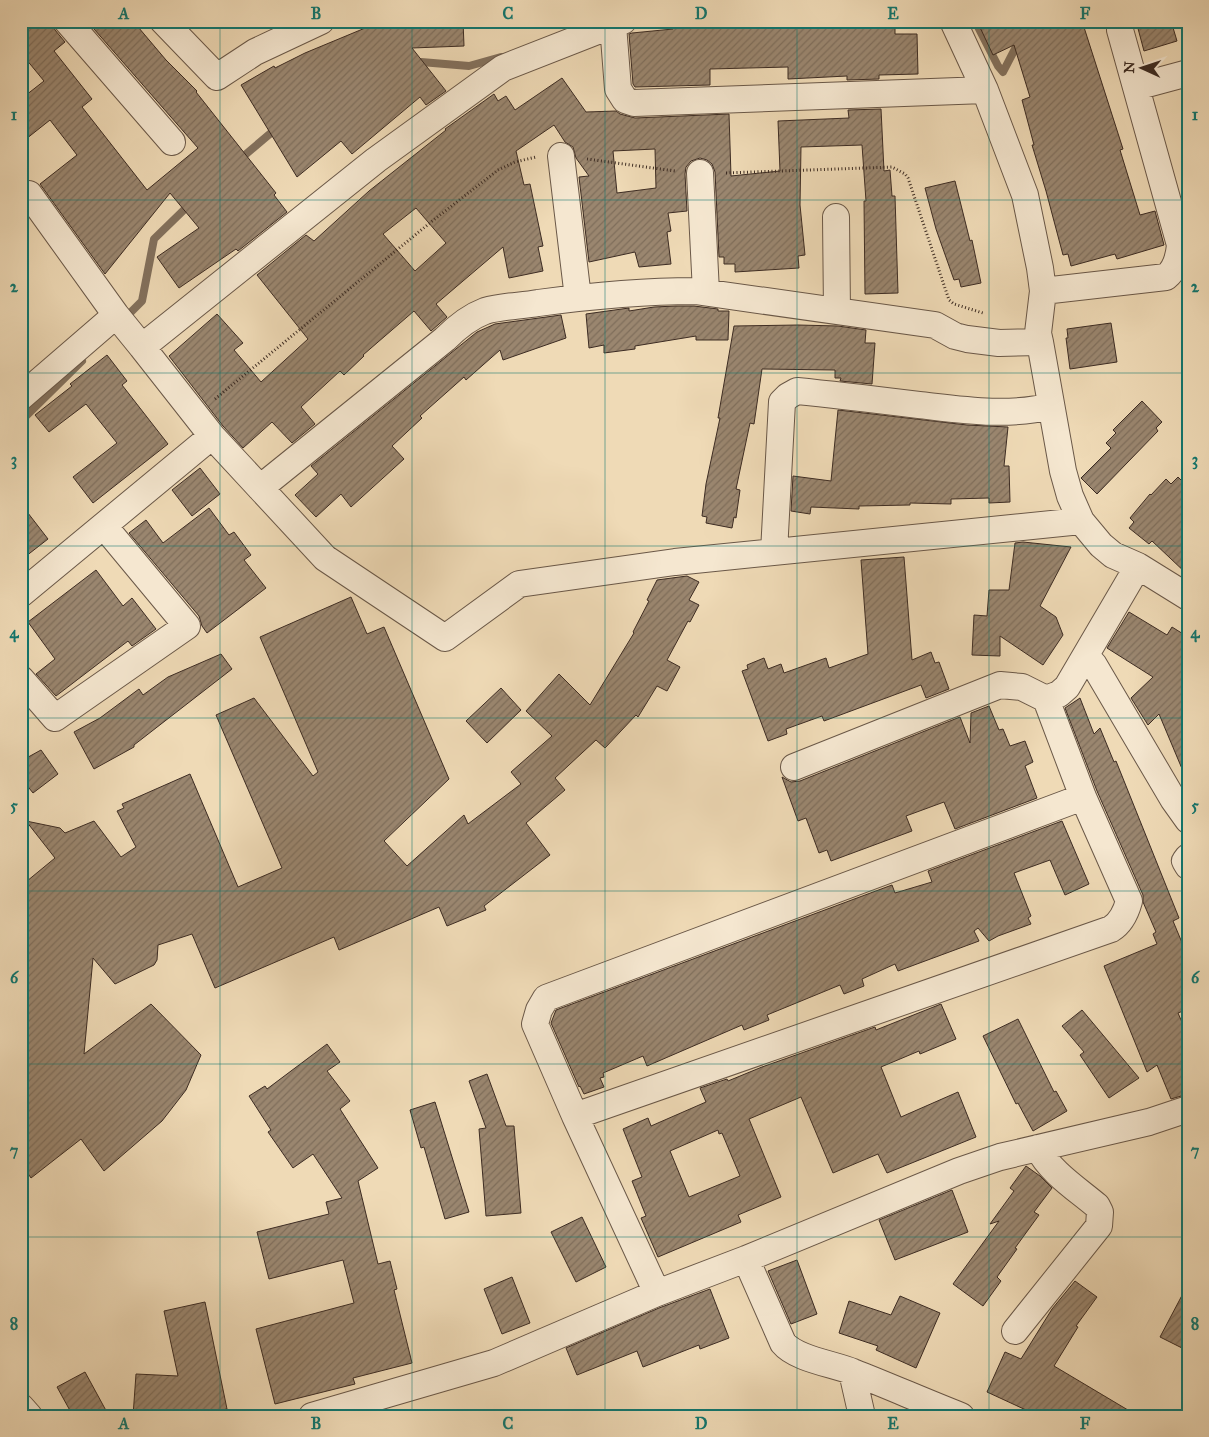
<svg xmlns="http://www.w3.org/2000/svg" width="1209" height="1437" font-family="'IM FELL Great Primer',serif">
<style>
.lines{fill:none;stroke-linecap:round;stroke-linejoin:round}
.stream{stroke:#83715d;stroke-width:8}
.building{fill:url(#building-hatch);stroke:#3d2c23;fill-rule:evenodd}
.minor-casing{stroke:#6a5848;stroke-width:28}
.path{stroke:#3d2c23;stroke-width:3;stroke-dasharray:1 2.5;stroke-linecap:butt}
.minor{stroke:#f5e7d0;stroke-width:26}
.grid{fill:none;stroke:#0f766e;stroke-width:1;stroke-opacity:0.55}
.neatline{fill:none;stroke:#0f766e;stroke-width:2}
.grid-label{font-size:16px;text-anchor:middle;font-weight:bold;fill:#0f766e}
</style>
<defs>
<pattern id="building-hatch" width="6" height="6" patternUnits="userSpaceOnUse" patternTransform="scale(1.25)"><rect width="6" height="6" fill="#9a866f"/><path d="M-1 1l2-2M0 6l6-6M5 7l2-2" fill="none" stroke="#7f6e5b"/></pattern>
</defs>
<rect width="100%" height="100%" fill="#efdab6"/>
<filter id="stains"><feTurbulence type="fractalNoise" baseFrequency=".004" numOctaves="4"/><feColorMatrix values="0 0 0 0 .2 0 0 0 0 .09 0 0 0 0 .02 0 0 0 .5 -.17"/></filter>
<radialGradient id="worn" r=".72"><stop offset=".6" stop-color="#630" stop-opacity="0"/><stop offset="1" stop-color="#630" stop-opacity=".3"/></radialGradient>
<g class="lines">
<path class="stream" d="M975 21 998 66 1003 72 1019 41
M414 65 421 62 469 66 501 57
M239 160 278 127
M124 319 142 301 154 239 191 203
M21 421 82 361"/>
</g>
<path class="building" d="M21 21H52L55 30 65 42 54 51 92 99 82 107 147 190 198 148 87 21H133L166 60 197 91 196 92 276 193 274 195 287 212 238 251 236 249 179 288 157 257 199 228 170 193 105 274 40 184 77 155 50 120 21 143V99L44 81 21 53Z
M382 21H463L464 46 412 48 446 91 426 105 420 97 352 154 341 141 297 177 241 85 274 66 275 68 305 53Z
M672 21H895V34H917L918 74 879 75V79L847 80V76L788 79V67L710 69V85L635 87 633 84 629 34 632 33 673 29Z
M977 21H1082L1123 149 1120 150 1140 215 1155 211 1164 245 1117 259 1115 254 1071 266 1068 254 1063 255 1046 191 1032 145H1034L1022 100 1030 97 1014 45 993 55Z
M1136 21H1171L1177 41 1144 51Z
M562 78 586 112 616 111 620 114 635 118 729 114 731 176 780 171 778 121 849 118 848 110 881 109 884 171 890 170 892 196H895L898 293 865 294 864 201H866L862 145 801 147 800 205 805 255 798 256 799 268 735 272V264H724V257H719L715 172 712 164 707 160 700 158 691 161 686 167 685 174 687 211 668 213 671 231 667 232 671 264 639 267 635 252 589 262 579 177 589 176 576 158 573 147 565 142 554 125 516 151 524 185 530 184 543 246 538 247 543 271 509 278 503 247 436 304 447 317 431 331 414 311 363 355 364 356 344 375 340 371 301 407 315 424 292 443 272 422 243 448 223 426 169 356 217 314 243 343 234 350 261 382 308 339 257 275 306 235 314 241 369 191 446 130 445 129 494 94 498 101 506 96 515 110ZM655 149 656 188 617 193 613 151ZM416 208 446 243 415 271 383 234Z
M955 181 970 241 972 240 981 283 961 287 959 279 954 280 936 229 925 188Z
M676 306H694L718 309V311H729L728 340H696V336L635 346V349L604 353V345L589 348 586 314 629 308V311L654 307Z
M561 315 566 338 503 360 500 350 466 380 464 377 420 416 422 418 392 446 404 459 351 507 341 494 316 517 295 495 318 474 311 466 477 332 495 324Z
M1111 323 1117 362 1070 369 1066 338H1068L1067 329Z
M798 325 838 326 866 330 865 343H875L872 384 840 381 841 378H835V370L762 369 754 424 750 423 736 489 740 490 736 518 734 517 732 528 706 523 707 517 702 516 706 484 720 418H718L734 326Z
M107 355 127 381 122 385 168 444 93 503 73 477 117 443 86 404 49 432 35 415 72 386 70 384Z
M1142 401 1162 422 1156 428 1158 431 1097 494 1081 478 1111 448 1106 443 1116 433 1113 430Z
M838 410 967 425 1008 427 1004 466H1009L1010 502 989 503V498L951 499V504L910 503V505L859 506V509L811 507 810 514 791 511 793 476 831 481Z
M200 468 220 494 192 516 172 490Z
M1178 477 1188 487V575L1152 541 1149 544 1129 528 1134 522 1130 518 1150 494 1151 495 1166 479 1171 484Z
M21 504 48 539 21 560Z
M209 508 229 535 234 532 251 555 244 560 266 588 207 633 202 626 199 616 129 533 146 520 163 543Z
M1023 542 1071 547 1040 606 1056 617 1063 635 1043 665 1000 636V656L972 655 974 615 987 616 989 590H1009L1015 543Z
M904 557 912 660 931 652 935 663 939 662 949 689 926 698 921 685 824 721 822 716 786 729 787 734 768 741 742 671 748 669 747 665 764 658 768 669 781 664 784 673 826 658 829 668 868 654 861 560Z
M96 570 123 606 132 598 156 629 132 646 128 641 56 696 36 674 55 659 28 622Z
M687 576 699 582 689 600 699 605 690 622 688 621 667 660 680 667 667 691 657 686 638 717 636 715 605 748 596 740 555 778 565 790 526 823 550 855 484 906 486 910 447 926 439 907 339 950 334 937 215 988 192 934 158 945 157 960 154 965 115 984 93 958 84 1054 151 1004 201 1055 186 1090 162 1121 104 1171 81 1139 31 1178 21 1163V886L55 858 26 821 60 828 65 833 94 821 121 857 136 847 117 811 124 808 122 804 190 774 238 887 282 868 216 715 254 698 313 776 318 772 260 637 351 597 367 634 384 627 449 779 384 841 407 866 464 815 468 824 521 784 511 772 552 736 526 711 559 674 590 705 634 633 633 632 649 601 647 600 657 580Z
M1129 612 1167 635 1172 627 1188 637V783L1159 714 1148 725 1131 698 1153 677 1107 648Z
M221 654 232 669 134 745V747L94 769 74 732 100 718 139 689 143 695 168 677Z
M501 688 521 710 487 743 466 721Z
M1080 698 1094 734 1100 728 1114 762 1116 761 1179 918 1173 921 1188 957V1009L1178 1013 1188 1036V1094L1171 1099 1157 1065 1147 1072 1104 966 1157 944 1153 934 1156 932 1143 902V895L1097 791 1065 708Z
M989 706 999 730 1003 729 1010 746 1025 741 1033 762 1025 766 1037 798 955 829 944 802 906 816 912 831 831 861 827 850 819 853 806 818 798 821 782 777 791 782 800 781 960 717 970 743 971 713Z
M41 750 58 774 33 793 21 778V761Z
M1062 821 1089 884 1065 895 1050 860 1014 873 1031 916 1028 918 1031 924 998 936 989 941 978 928 974 931 979 941 898 971 895 964 862 979 864 986 844 994 840 985 767 1015 769 1020 744 1030 742 1025 647 1066 643 1056 603 1073 604 1077 600 1078 604 1087 584 1094 580 1086 579 1087 551 1023 556 1010 892 885 895 893 932 882 928 871Z
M941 1004 956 1039 920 1054 919 1051 881 1067 901 1117 958 1092 976 1137 887 1173 878 1154 833 1173 801 1097 749 1119 781 1197 738 1215 741 1222 658 1257 641 1218 646 1216 632 1181 642 1177 623 1129 648 1118 651 1126 706 1102 700 1088 727 1079 728 1081 762 1067 875 1027 876 1030ZM718 1130 719 1134 722 1133 740 1176 689 1197 670 1151Z
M1082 1010 1139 1078 1109 1098 1080 1055 1084 1052 1062 1026Z
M1018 1019 1054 1092 1056 1091 1067 1111 1033 1131 1018 1103 1016 1104 983 1036Z
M327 1044 340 1062 327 1071 350 1101 340 1109 378 1168 358 1181 378 1264 390 1261 397 1289 394 1290 412 1363 353 1378 355 1384 275 1404 256 1329 354 1303 343 1260 269 1279 257 1232 329 1214 326 1202 342 1198 313 1154 293 1168 268 1132 271 1130 249 1096 265 1086 267 1089Z
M487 1074 506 1126H514L521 1213 486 1216 479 1129 486 1128 469 1081Z
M435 1102 469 1212 445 1219 424 1147 421 1148 410 1110Z
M1026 1166 1040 1176 1052 1188 1034 1212 1039 1215 1015 1248 1017 1249 997 1277 1001 1281 983 1306 953 1284 999 1221 990 1224 1014 1191 1010 1188Z
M952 1190 968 1232 895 1260 879 1220Z
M582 1217 606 1267 576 1282 551 1232Z
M797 1260 817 1314 791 1324 768 1271Z
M512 1277 530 1323 502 1334 484 1289Z
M1075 1281 1097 1297 1076 1326 1078 1327 1054 1366 1138 1416H1039L987 1392 1005 1352 1021 1359 1052 1309Z
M1188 1284V1351L1160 1337Z
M710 1289 729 1338 700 1349 699 1345 643 1367 637 1351 577 1375 566 1348 659 1308Z
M900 1296 940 1313 916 1368 876 1350 878 1346 839 1333 849 1301 891 1315Z
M205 1302 227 1409 191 1416H133L136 1374 178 1376 164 1311Z
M85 1372 109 1416H73L57 1387Z"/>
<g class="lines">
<g class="minor-casing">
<path id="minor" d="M67 21 172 142
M163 21 217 77 255 52 321 21
M623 21 503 68 376 160 142 347 212 436 325 558 445 638 519 584 675 562 1081 521
M953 21 985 90 1025 195 1040 268 1043 291 1038 333 1040 342 1063 471 1070 496 1081 521 1101 545 1113 555 1138 566 1188 597
M613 25 618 89 625 100 634 103 985 90
M1136 87 1188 73
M561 156 578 298
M700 173 706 292
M29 194 116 315 142 347
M836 217 837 311
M1043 291 1166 277C1175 270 1179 256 1180 245L1120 30
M21 397 116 315
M260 488 445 339C457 327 469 317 485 311 502 306 521 306 538 303 590 296 642 291 695 291L935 325 955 336 967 339 999 343 1040 342
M774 552 782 402 788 396 797 391C837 395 878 400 919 405 963 410 1008 417 1051 406
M21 594 212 436
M1086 656 1094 665 1173 799 1188 820
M21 679 55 718 187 626 104 526
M794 767 1000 685 1022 687 1046 699
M1188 857 1185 861 1188 866
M575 1116 1111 929C1121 923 1126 912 1129 901L1083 797 1046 699 1059 694 1067 687 1138 566
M746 1259 783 1343C796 1359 834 1364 853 1372 889 1386 925 1402 961 1416
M657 1293 575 1116 535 1024 539 1010 546 998 1083 797
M1015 1331 1099 1226 1100 1212 1097 1206C1077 1189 1050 1172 1038 1148
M852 1372 862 1416
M21 1407 29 1416
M312 1416 494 1363 657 1293 746 1259 959 1171 1000 1157 1149 1122 1188 1109"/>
</g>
<path class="path" d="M587 159 675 171
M726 173 892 167 905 174 908 178 949 300 954 304 983 313
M215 399 431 222 498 170 515 162 536 157"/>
<use href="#minor" class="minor"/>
</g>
<path class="grid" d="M220 21V1416M412 21V1416M605 21V1416M797 21V1416M989 21V1416M21 200H1188M21 373H1188M21 546H1188M21 718H1188M21 891H1188M21 1064H1188M21 1237H1188"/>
<rect width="1209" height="1437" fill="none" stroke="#efdab6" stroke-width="55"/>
<g transform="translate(1142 68) rotate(273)" stroke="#f5e7d0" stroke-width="4" paint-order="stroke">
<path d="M0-4L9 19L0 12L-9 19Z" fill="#3d2c23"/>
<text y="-8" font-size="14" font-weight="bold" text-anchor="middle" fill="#3d2c23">N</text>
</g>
<rect x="28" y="28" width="1154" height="1382" class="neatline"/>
<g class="grid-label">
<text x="124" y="19">A</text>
<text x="316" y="19">B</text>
<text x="508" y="19">C</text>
<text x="701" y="19">D</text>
<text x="893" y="19">E</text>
<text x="1085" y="19">F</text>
<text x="14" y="120">1</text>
<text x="1195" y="120">1</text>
<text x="14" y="292">2</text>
<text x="1195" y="292">2</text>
<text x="14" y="465">3</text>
<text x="1195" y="465">3</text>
<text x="14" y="638">4</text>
<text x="1195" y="638">4</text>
<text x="14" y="811">5</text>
<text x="1195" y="811">5</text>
<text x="14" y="983">6</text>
<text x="1195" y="983">6</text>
<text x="14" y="1156">7</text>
<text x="1195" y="1156">7</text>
<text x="14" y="1329">8</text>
<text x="1195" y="1329">8</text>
<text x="124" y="1429">A</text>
<text x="316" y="1429">B</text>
<text x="508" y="1429">C</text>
<text x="701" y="1429">D</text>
<text x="893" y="1429">E</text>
<text x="1085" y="1429">F</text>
</g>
<rect width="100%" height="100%" filter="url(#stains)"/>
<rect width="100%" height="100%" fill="url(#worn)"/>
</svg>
